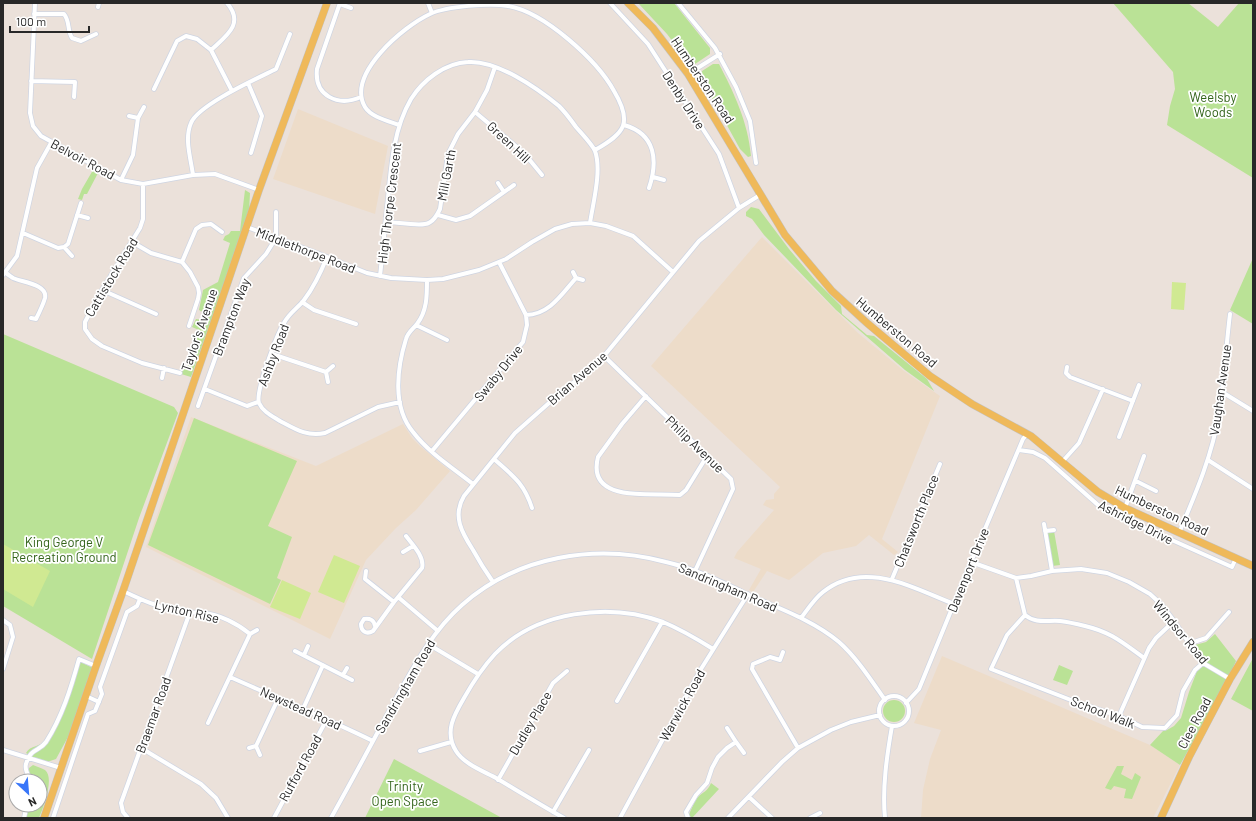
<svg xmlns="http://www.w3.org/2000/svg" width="1256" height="821" font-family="Barlow,sans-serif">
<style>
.education{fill:#eddcc9}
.green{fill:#bae296}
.pitch{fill:#d0e992}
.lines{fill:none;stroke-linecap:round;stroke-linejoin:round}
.minor-casing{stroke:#cfd5e2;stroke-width:5.5}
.primary-casing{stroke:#c3c3c3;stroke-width:8}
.minor{stroke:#fff;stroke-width:4}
.primary{stroke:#efb95a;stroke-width:7}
.labels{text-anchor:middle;stroke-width:3.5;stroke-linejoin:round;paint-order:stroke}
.street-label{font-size:13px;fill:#282828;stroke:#fff}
.park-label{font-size:13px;fill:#33641a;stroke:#fff}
</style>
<rect width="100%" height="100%" fill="#ebe1da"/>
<path class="education" d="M298 109 388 146 375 214 273 179Z
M762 237 858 333 904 371 940 396 882 539 898 552 894 555 869 535 856 546 823 553 789 580 767 571 753 592 749 590 761 569 734 558 737 552 774 510 763 505 766 500 774 499V494L780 487 651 366Z
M191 417 316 466 403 424 412 438 421 447 450 471 416 510 396 528 366 560 330 639 146 547Z
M942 656 1150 745 1180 765 1153 818H921L923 790 930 759 941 730 914 723Z"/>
<path class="green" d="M638 3H674L710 48V54L695 64 689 63 667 34Z
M1113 3H1188L1218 27 1239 3H1253V178L1167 125 1170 106 1175 89 1173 72Z
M713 64H719C734 93 748 122 751 156L748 157 740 149 701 78 702 71Z
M93 170 98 173 87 194H84L82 200 78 199 82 189Z
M245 190 250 193 249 212 191 377 181 374 183 369H187L199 330 192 327 196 319 203 320 206 314 199 310 203 290 218 282 230 243 223 240 225 236 229 234 231 231H240Z
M751 207 759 209 789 249 816 281 841 306 842 314 867 335 874 336 927 379 934 391 905 370 836 310 764 235 752 219 746 216V212Z
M1253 258V324L1230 310Z
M3 334 174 407 178 413 139 518 92 659 3 606Z
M194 418 297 461 268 526 292 537 277 578 281 580 270 604 148 545Z
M1054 531 1060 565 1052 566 1046 533Z
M1215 634 1236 661 1227 681 1180 765 1150 745 1163 731 1167 730 1174 726 1181 718 1189 692 1197 671 1207 661 1195 645 1206 642Z
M1253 658V711L1231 699Z
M77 660 93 668 68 737 56 759 44 763 26 753C30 745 41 747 46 740 61 718 69 686 77 660Z
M1059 665 1073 671 1067 685 1053 680Z
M883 711a11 11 0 1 1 22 0a11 11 0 1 1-22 0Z
M394 759 502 818H365Z
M33 765C37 767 42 768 45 770 55 778 43 808 39 818H26L29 805H40V781H33L32 777 29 773V768Z
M1117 766H1124L1121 774 1132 780 1135 773 1141 777 1132 799 1124 798 1126 789 1114 786 1111 790 1105 788Z
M711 783 719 789 692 818 689 815C690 812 695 800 698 797 703 792 708 791 711 783Z"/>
<path class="pitch" d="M1172 282 1186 283 1184 310 1171 309Z
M3 544 50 571 33 607 3 589Z
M334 555 360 566 344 603 318 592Z
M282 580 311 593 300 619 270 607Z"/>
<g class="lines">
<g class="minor-casing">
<path id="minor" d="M35 3 30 113 33 126 41 136 121 180 143 184 193 175 215 174 259 190
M340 3 317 69C314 96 338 107 361 97
M428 3 432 13
M610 3 648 44 719 154 739 208
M678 3 715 48 736 87 750 121 756 163
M340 4 351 8
M98 7 99 3
M34 14H64C70 21 67 30 72 38L81 41 96 34
M211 50C226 36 245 24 227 3
M688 74 720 54
M31 81 75 82 74 97
M248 83 262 116 251 153
M154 89 177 41 186 36 197 39 211 50 232 91
M475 112 524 153 542 175
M129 116 138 118
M399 125C388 121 371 117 365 107 346 74 404 26 430 14 447 6 490 3 508 6 544 12 597 60 614 91 633 123 625 133 595 150
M624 125C656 134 658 161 649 188
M193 175C191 159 184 139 191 123 198 105 258 78 276 69L290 34
M653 177 664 180
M121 180 133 155 138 118 144 107
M498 183 504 192
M143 184V219L140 228 102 290 85 322V329L92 339 102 346 142 363 180 373
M77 215 88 218
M438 215 456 220 470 216 514 185
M386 222C395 222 416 226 425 224 433 223 437 215 440 209L448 154 458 134 475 112 487 90 495 67
M247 227 317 253 367 273 391 278 427 280 443 279 479 270 506 259 532 242 555 229 572 224 590 223 606 226 633 236 673 272
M23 233 58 248 64 247 68 244 81 203
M132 242 151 253 182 262 190 272 198 287 199 293 198 299 189 326
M64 247 72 256
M327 257C321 272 314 287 304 300 298 308 289 313 284 323 277 334 255 392 259 403 263 412 272 416 280 421 295 429 307 437 325 433L378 407 400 402
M182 262 196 229 202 225 211 224 222 232
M5 272C7 274 10 276 13 278 21 282 48 284 45 298 43 305 39 313 36 319L31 318
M573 272 576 278 583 280
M3 275 17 256 37 168 51 143
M380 276C383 250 385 224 388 198 391 164 394 128 411 99 423 80 445 63 468 62 497 60 537 88 559 106 565 112 571 120 576 127 581 133 592 144 595 151 602 170 593 203 590 223
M427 280C427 296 427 311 417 324 413 329 408 332 406 339 397 368 392 407 413 432 429 453 453 468 473 484
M102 290 156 314
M302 302 314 310 356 324
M526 315C549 315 562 294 576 278
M416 325 447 340
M272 354 326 372
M604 356 731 479 733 489 695 571
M1067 367 1066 373 1070 377 1133 401
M162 378 164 368
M328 382 326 372 333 366
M205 389 247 406 258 402
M1222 392 1253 411
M646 396 622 424 598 457C586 504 652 492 680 495L686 490 707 456
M198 406 244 278 266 254 276 238V212
M1119 437 1139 385
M1019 450 1033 452 1045 458 1098 505 1145 528 1232 567 1236 558
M432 451 523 342 527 325 526 315 499 262
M494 459C513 476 524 483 532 508
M1208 460 1253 489
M1062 462 1079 443 1103 389
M1136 481 1156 491
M1125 508 1144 456
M1044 524 1052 571
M1045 531 1054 530
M1179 533C1195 495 1212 456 1219 414 1224 381 1226 347 1230 314
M403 552 413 546
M971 562 1016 578 1031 576 1052 571 1081 569 1107 573 1129 582 1150 594 1162 605 1174 621 1203 663 1230 679
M366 571 365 579 394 602
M1016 578 1025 615 1007 635 991 669 1076 702 1119 716 1142 727 1165 728 1177 715 1183 691 1195 670 1203 663
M892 579 940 464
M493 582C486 572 479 561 473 550 462 533 452 516 464 496L515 433 549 403 584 374 604 356 699 241 739 208 760 195
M123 591C140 599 159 608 178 611 186 613 195 612 203 613 219 614 238 624 250 634
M398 597 438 631
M1025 615C1036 624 1047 620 1060 621 1068 622 1077 624 1085 626 1111 632 1123 643 1144 658
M801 618C808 609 814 599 823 592 864 559 913 588 954 604
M3 620 10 625 13 637 3 669
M375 626C374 620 370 618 364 619L361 624C361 631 366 635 373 631L394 602 422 568C425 557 412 544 406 536
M1191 643 1206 638 1229 612
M428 644 478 674
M295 651 352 680
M783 652 780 660 770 657 753 664 752 669 798 748
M304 655 308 646
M343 675 347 668
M230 677C277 698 326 718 373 741
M86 696 99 702
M879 711a15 15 0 1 1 30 0a15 15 0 1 1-30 0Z
M617 701 662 622
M906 703 919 689 971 562 1023 439 1027 434
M303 709 323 665
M1119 716 1149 648 1156 638 1174 621
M208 723 250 634 257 630
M727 728 736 742
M141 748 201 784 216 798 228 818
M249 748 256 746
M3 750 61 768
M420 751 451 742
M260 755 256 746 278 699
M498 780 553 683 567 671
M31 781C29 776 24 770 26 764 31 747 39 752 46 742 62 717 71 688 79 659L96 666
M749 797 772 818
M553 812 589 750
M24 818 27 805
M53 818 88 714 95 711 102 694 100 687 127 612 137 606 140 599
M128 818 123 812 121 803 190 612
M274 818 327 719
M331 818C351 782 370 747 389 711 410 674 429 634 462 605 517 556 596 543 666 562 696 569 724 583 751 596 781 609 814 621 839 642 857 658 871 680 885 700
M564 818C541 805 518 791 496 778 483 771 464 764 456 751 444 732 454 715 464 698 473 682 483 667 495 654 536 611 609 602 663 622 680 629 697 639 713 649
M620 818 701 669 748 594
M688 818 686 812 696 795 707 783 712 768 718 757 727 748 736 742 744 753
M728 818 782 762 798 748 831 730 851 722 880 715
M810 818 820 813
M885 818C882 788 887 755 892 726"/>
</g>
<g class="primary-casing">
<path id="primary" d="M628 3 653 28 688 74 785 235 832 291 867 323 930 376 972 404 1031 436 1098 492 1125 508 1253 566
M44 818 96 666 123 591 259 190 327 3
M1161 818 1189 757 1230 679 1253 642"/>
</g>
<use href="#minor" class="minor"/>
<use href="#primary" class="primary"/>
</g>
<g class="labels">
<g class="street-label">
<text transform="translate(703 80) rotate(56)" y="5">Humberston Road</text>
<text transform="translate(684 100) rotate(57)" y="5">Denby Drive</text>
<text transform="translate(509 142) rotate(43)" y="5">Green Hill</text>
<text transform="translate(83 159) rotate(28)" y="5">Belvoir Road</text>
<text transform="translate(446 175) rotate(-79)" y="5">Mill Garth</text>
<text transform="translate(389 203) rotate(-83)" y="5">High Thorpe Crescent</text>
<text transform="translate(306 250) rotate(21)" y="5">Middlethorpe Road</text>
<text transform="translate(111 277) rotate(-59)" y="5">Cattistock Road</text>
<text transform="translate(231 317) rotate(-69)" y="5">Brampton Way</text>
<text transform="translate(199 330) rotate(-71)" y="5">Taylor's Avenue</text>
<text transform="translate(897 332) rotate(40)" y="5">Humberston Road</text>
<text transform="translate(273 355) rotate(-69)" y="5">Ashby Road</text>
<text transform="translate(498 373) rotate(-51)" y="5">Swaby Drive</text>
<text transform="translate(577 378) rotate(-41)" y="5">Brian Avenue</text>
<text transform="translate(1220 390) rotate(-82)" y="5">Vaughan Avenue</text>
<text transform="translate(695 444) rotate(44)" y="5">Philip Avenue</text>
<text transform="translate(1162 510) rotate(25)" y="5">Humberston Road</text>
<text transform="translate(916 521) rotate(-68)" y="5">Chatsworth Place</text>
<text transform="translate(1136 522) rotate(27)" y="5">Ashridge Drive</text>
<text transform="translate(968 570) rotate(-68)" y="5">Davenport Drive</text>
<text transform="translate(728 587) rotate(23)" y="5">Sandringham Road</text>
<text transform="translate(187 611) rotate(13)" y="5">Lynton Rise</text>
<text transform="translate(1181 632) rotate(50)" y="5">Windsor Road</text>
<text transform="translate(405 686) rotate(-60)" y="5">Sandringham Road</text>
<text transform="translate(682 705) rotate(-61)" y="5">Warwick Road</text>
<text transform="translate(301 708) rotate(24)" y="5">Newstead Road</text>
<text transform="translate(1103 712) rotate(21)" y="5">School Walk</text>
<text transform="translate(153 715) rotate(-70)" y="5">Braemar Road</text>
<text transform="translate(530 723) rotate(-60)" y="5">Dudley Place</text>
<text transform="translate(1194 723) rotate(-62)" y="5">Clee Road</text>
<text transform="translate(300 768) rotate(-61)" y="5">Rufford Road</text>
</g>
<g class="park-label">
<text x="1213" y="102">Weelsby<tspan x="1213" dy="15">Woods</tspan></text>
<text x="64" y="547">King George V<tspan x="64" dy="15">Recreation Ground</tspan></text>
<text x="405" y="791">Trinity<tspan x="405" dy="15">Open Space</tspan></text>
</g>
</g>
<rect width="1256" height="821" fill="none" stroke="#282828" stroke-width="8"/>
<g transform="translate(28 793) rotate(154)"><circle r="19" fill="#ffffff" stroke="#a9a9a9"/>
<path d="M0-3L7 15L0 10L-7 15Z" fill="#3976f9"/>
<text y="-6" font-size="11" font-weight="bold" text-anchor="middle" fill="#282828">N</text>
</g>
<path d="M10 26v6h79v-6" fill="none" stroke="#282828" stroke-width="2"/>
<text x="16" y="26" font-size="12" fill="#282828" stroke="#ffffff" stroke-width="3" paint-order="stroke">100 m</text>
</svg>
